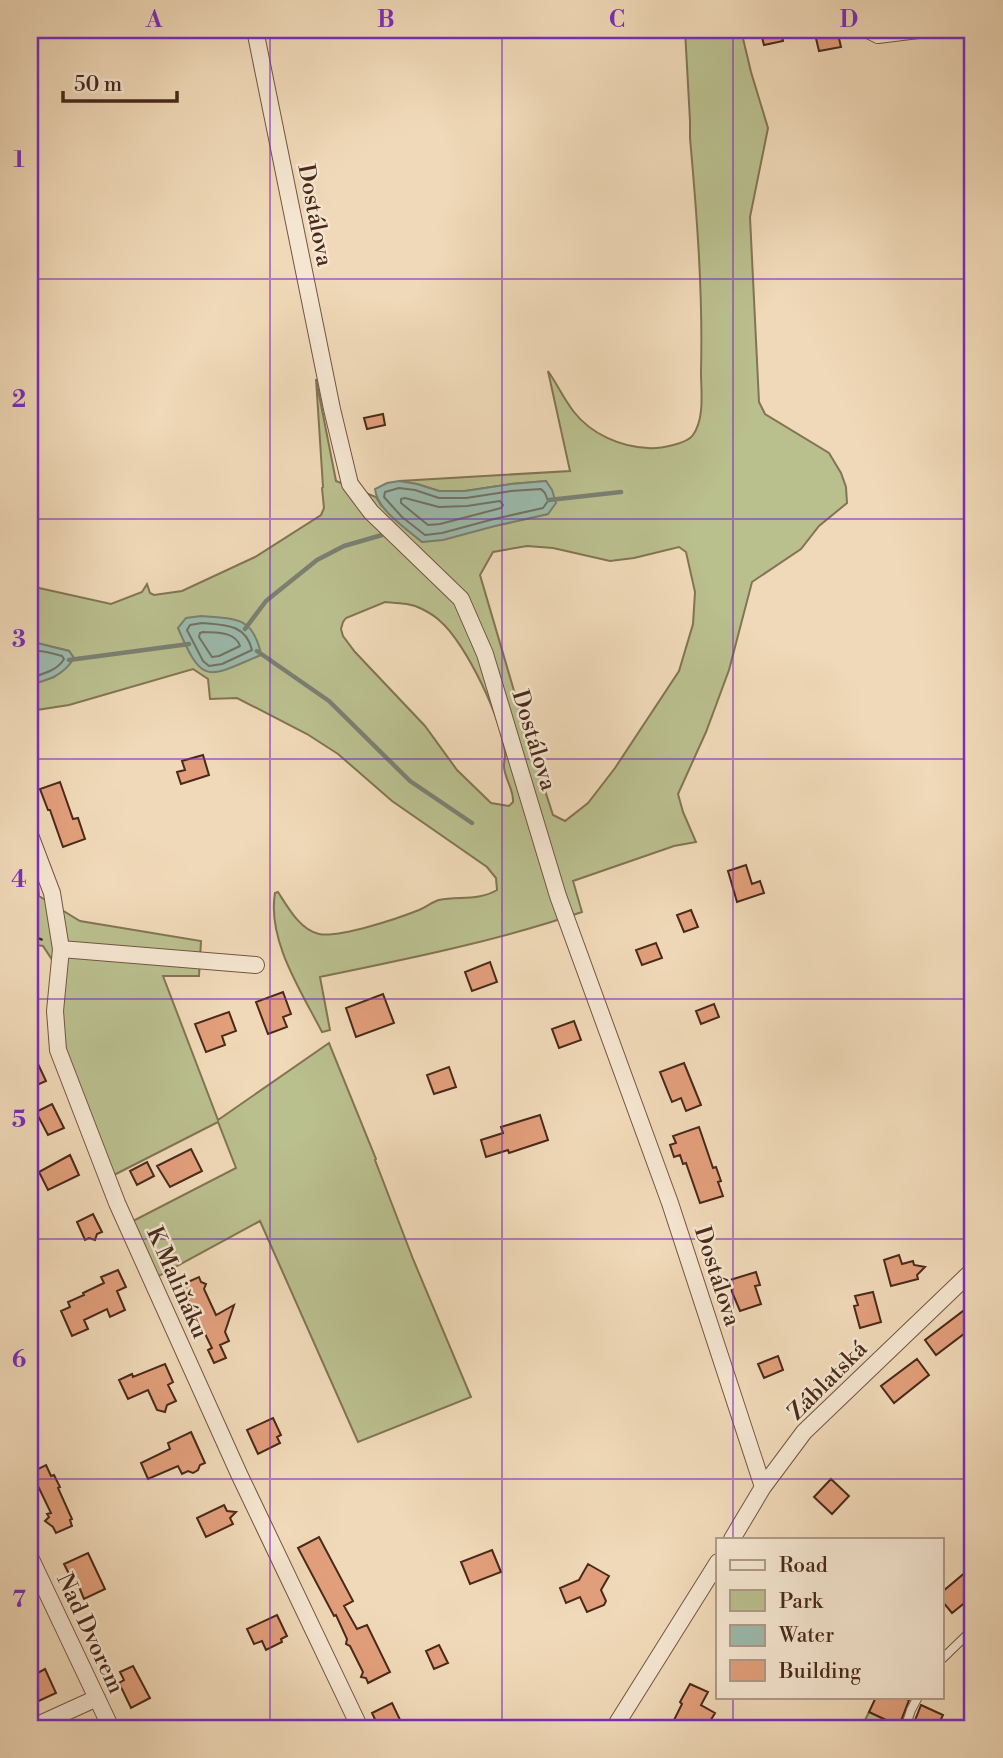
<svg xmlns="http://www.w3.org/2000/svg" width="1003" height="1758" font-family="'Libre Bodoni',serif">
<style>
.green{fill:#babf8e;stroke:#827454;stroke-width:2;fill-rule:evenodd}
.water{fill:#9bbaac;stroke:#7a8072;stroke-width:2}
.lines{fill:none;stroke-linecap:round;stroke-linejoin:round}
.shore{stroke:#727264;stroke-width:2}
.stream{stroke:#7a8072;stroke-width:4.5}
.building{fill:#e29f7b;stroke:#49291b;stroke-width:2}
.service-casing{stroke:#735542;stroke-width:10}
.minor-casing{stroke:#735542;stroke-width:18}
.path{stroke:#49291b;stroke-width:2.5;stroke-dasharray:5 3.5;stroke-linecap:butt}
.service{stroke:#f5e6d1;stroke-width:8}
.minor{stroke:#f5e6d1;stroke-width:16}
.grid{fill:none;stroke:#7b2cbf;stroke-width:2;stroke-opacity:0.55}
.labels{text-anchor:middle;stroke-width:5;stroke-linejoin:round;paint-order:stroke}
.street-label{font-size:23px;fill:#49291b;stroke:#f5e6d1}
.neatline{fill:none;stroke:#7b2cbf;stroke-width:2.5}
.grid-label{font-size:23px;text-anchor:middle;font-weight:bold;fill:#7b2cbf}
</style>
<rect width="100%" height="100%" fill="#f0d9b8"/>
<filter id="stains"><feTurbulence type="fractalNoise" baseFrequency=".00286" numOctaves="4"/><feColorMatrix values="0 0 0 0 .2 0 0 0 0 .09 0 0 0 0 .02 0 0 0 .5 -.17"/></filter>
<radialGradient id="worn" r=".72"><stop offset=".6" stop-color="#630" stop-opacity="0"/><stop offset="1" stop-color="#630" stop-opacity=".3"/></radialGradient>
<path class="green" d="M685 30H741L751 72 768 128 750 217 759 402 765 414 829 453 841 473 846 487 847 503 819 526 801 549 752 582 729 670 706 732 678 794 683 812 696 842 674 846 573 881 582 912C497 941 408 959 320 977L330 1030 322 1032C301 991 267 940 275 893L278 892C287 906 300 930 319 934 340 938 399 918 419 910 426 907 432 902 439 900 459 896 478 901 497 890L496 878 487 867 392 801 338 754 307 734 237 698 210 699 208 679 193 669 69 705 30 711V685L54 677 74 658 69 651 37 643 30 644V586L111 604 142 592 147 584 150 593 154 595 182 591 255 557 321 515 324 508 322 488 323 487 316 379 336 481 376 497 381 505 398 522 422 542 548 514 546 481 511 484 465 491H439L417 484 399 481 570 471 548 371C557 384 564 399 574 412 591 434 621 447 648 448 659 449 687 444 693 435 705 418 701 391 701 372 703 294 697 216 690 138V121ZM527 546 553 548 610 561 634 558 679 547 686 552 695 592 693 624 679 671 615 768 588 803 565 821 553 815 527 735 480 575 493 552ZM385 602C397 603 411 603 422 609 428 612 435 616 440 621 465 642 504 722 505 755 505 758 504 762 504 766 504 778 514 789 513 802L509 806 491 803 457 770 425 726 355 652 343 636 341 629 343 622 346 618Z
M30 872 37 873 39 896 80 921 201 941 199 976H163L218 1120 329 1043 376 1159 375 1160 413 1259 471 1397 358 1442 260 1221 155 1278 131 1222 236 1168 218 1122 112 1176 65 1055 58 1012 62 975 43 946 30 944Z
M869 1712 894 1724 892 1728H861Z"/>
<path class="water" d="M399 481 417 484 439 491H465L511 484 546 481 552 490 556 503 548 514 495 526 443 540 422 542C407 529 377 510 375 489L387 483Z
M201 616C213 617 237 617 246 625 254 630 260 647 261 655 208 677 203 687 178 628L186 618Z
M37 643 69 651 74 658C63 676 49 679 30 685V644Z"/>
<g class="lines">
<path class="shore" d="M399 488 415 490 439 498H466L511 491 541 489 545 493 548 501 543 508 494 519 442 533 425 535 402 517 384 497 385 492Z
M405 498 439 507 467 506 500 501 503 505 501 508 440 524 428 525 401 503V499Z
M202 623C225 625 246 624 252 650L222 664 209 666 203 661 187 630 190 625Z
M203 632C216 633 235 631 240 646L219 656 212 657 199 637 200 633Z
M30 651C41 650 52 653 62 656L64 659C57 671 42 674 30 678"/>
<path class="stream" d="M549 500 621 492
M245 629 266 601 317 560 344 546 382 535
M257 651 329 701 410 781 472 823
M69 660 189 644"/>
</g>
<path class="building" d="M760 30H781L783 41 764 45Z
M814 30H837L841 47 819 51Z
M383 414 385 425 367 429 364 418Z
M203 755 209 775 181 784 177 772 185 770 182 761Z
M60 782 73 819 78 818 85 839 63 847 50 810H48L40 789Z
M746 865 752 884 760 881 764 893 737 902 728 871Z
M691 910 698 927 684 932 677 915Z
M656 943 662 958 642 965 636 950Z
M490 962 497 982 472 991 465 972Z
M283 992 291 1014 283 1017 287 1027 268 1034 256 1002Z
M383 994 394 1023 356 1037 346 1008Z
M714 1004 719 1017 701 1024 696 1011Z
M229 1012 236 1031 222 1036 225 1045 206 1052 195 1024Z
M574 1021 581 1040 559 1048 552 1029Z
M30 1047 46 1081 30 1088Z
M684 1063 701 1105 686 1111 681 1098 672 1102 660 1072Z
M449 1067 456 1087 434 1094 427 1075Z
M52 1104 64 1128 48 1135 36 1112Z
M540 1115 548 1140 509 1153 508 1150 486 1157 481 1140 503 1133 501 1127Z
M699 1127 713 1168 716 1167 721 1181 718 1182 723 1196 700 1203 686 1163 683 1164 680 1155 674 1157 670 1145 676 1143 673 1136Z
M191 1149 202 1171 170 1187 157 1166Z
M70 1155 79 1175 48 1190 39 1172Z
M147 1162 154 1176 137 1185 130 1171Z
M93 1214 102 1232 97 1234 95 1240 89 1238 85 1240 77 1222Z
M899 1255 902 1264 913 1261 914 1265 925 1267 917 1275 918 1279 891 1286 884 1260Z
M118 1270 126 1287 117 1291 125 1310 110 1317 107 1309 84 1320 88 1329 72 1336 61 1311 70 1307 68 1302 84 1295 83 1293 104 1283 101 1277Z
M756 1272 760 1285 755 1286 761 1304 740 1311 732 1292 730 1280Z
M199 1277 201 1282 206 1284 204 1289 216 1315 234 1305 225 1332 229 1341 220 1345 226 1358 214 1363 208 1350 212 1348 181 1285Z
M873 1292 881 1322 860 1328 854 1306 858 1305 855 1296Z
M967 1308 973 1316V1327L936 1355 925 1340Z
M778 1356 783 1370 764 1378 758 1364Z
M917 1359 929 1375 894 1403 881 1386Z
M165 1364 173 1382 168 1385 176 1401 167 1405 165 1412 157 1410 148 1390 128 1399 119 1380 132 1374 133 1377Z
M273 1418 281 1435 277 1437 280 1443 258 1454 247 1430Z
M191 1432 205 1463 200 1465 198 1470 193 1473 188 1471 182 1474 178 1466 148 1479 141 1463 170 1449 168 1443Z
M46 1465 51 1476 54 1475 60 1487 58 1488 72 1519 70 1520 72 1526 56 1533 53 1527 45 1521 49 1517 47 1514 51 1513 37 1484 34 1485 30 1476V1473Z
M831 1479 849 1496 832 1514 814 1497Z
M224 1505 227 1511 236 1512 230 1518 233 1524 206 1537 197 1518Z
M319 1537 353 1601 344 1606 357 1629 367 1625 390 1672 368 1683 366 1678 361 1677 363 1672 350 1646 346 1644 347 1639 336 1615 334 1616 298 1548Z
M492 1550 501 1572 470 1584 461 1562Z
M88 1553 105 1589 84 1599 77 1582 74 1584 64 1564Z
M588 1564 609 1576 601 1590 606 1601 604 1605 587 1612 580 1597 566 1603 560 1588 579 1580Z
M973 1566V1596L952 1613 942 1601V1592Z
M277 1615 287 1636 281 1639 282 1642 266 1650 262 1641 254 1644 247 1629Z
M439 1645 448 1663 434 1669 426 1651Z
M133 1666 150 1698 131 1708 119 1683 124 1680 120 1672Z
M45 1669 56 1693 30 1705V1677Z
M690 1684 708 1692 701 1705 715 1713 706 1728H679L672 1724 682 1704 680 1702Z
M876 1697H902L909 1700 899 1726 869 1712Z
M392 1703 402 1724 393 1728H379L372 1713Z
M921 1705 943 1715 937 1728H912Z"/>
<g class="lines">
<g class="service-casing">
<path id="service" d="M942 1659 973 1629
M905 1728 911 1710 918 1697"/>
</g>
<g class="minor-casing">
<path id="minor" d="M255 30 332 409 350 484 371 512 461 599 485 654 558 896 670 1203 763 1487
M868 30 878 35 918 30
M30 835 52 893 61 949 55 1011 58 1050 117 1203 239 1474 360 1728
M61 949 256 965
M732 1539 763 1487 804 1432 973 1270
M30 1557 111 1728
M31 1728 97 1698
M614 1728 718 1562"/>
</g>
<path class="path" d="M30 935 43 940"/>
<use href="#service" class="service"/>
<use href="#minor" class="minor"/>
</g>
<path class="grid" d="M270 30V1728M502 30V1728M733 30V1539M30 279H973M30 519H973M30 759H973M30 999H973M30 1239H973M30 1479H973M733 1697V1728"/>
<g class="labels">
<g class="street-label">
<text transform="translate(316 215) rotate(79)" y="8">Dostálova</text>
<text transform="translate(535 740) rotate(73)" y="8">Dostálova</text>
<text transform="translate(718 1276) rotate(72)" y="8">Dostálova</text>
<text transform="translate(178 1282) rotate(66)" y="8">K Maliňáku</text>
<text transform="translate(827 1380) rotate(-45)" y="8">Záblatská</text>
<text transform="translate(91 1633) rotate(65)" y="8">Nad Dvorem</text>
</g>
</g>
<rect width="1003" height="1758" fill="none" stroke="#f0d9b8" stroke-width="77"/>
<rect x="716" y="1538" width="228" height="161" fill="#f5e6d1" stroke="#b09a88" stroke-width="2"/>
<rect x="730" y="1560" width="35" height="10" fill="#f5e6d1" stroke="#b09a88" stroke-width="2"/>
<text x="779" y="1572" font-size="21" fill="#49291b">Road</text>
<rect x="730" y="1590" width="35" height="21" fill="#babf8e" stroke="#b09a88" stroke-width="2"/>
<text x="779" y="1608" font-size="21" fill="#49291b">Park</text>
<rect x="730" y="1625" width="35" height="21" fill="#9bbaac" stroke="#b09a88" stroke-width="2"/>
<text x="779" y="1642" font-size="21" fill="#49291b">Water</text>
<rect x="730" y="1660" width="35" height="21" fill="#e29f7b" stroke="#b09a88" stroke-width="2"/>
<text x="779" y="1678" font-size="21" fill="#49291b">Building</text>
<path d="M63 91v10h114v-10" fill="none" stroke="#49291b" stroke-width="3.5"/>
<text x="74" y="91" font-size="21" fill="#49291b" stroke="#f5e6d1" stroke-width="5" paint-order="stroke">50 m</text>
<rect x="38" y="38" width="926" height="1682" class="neatline"/>
<g class="grid-label">
<text x="154" y="27">A</text>
<text x="386" y="27">B</text>
<text x="617" y="27">C</text>
<text x="849" y="27">D</text>
<text x="19" y="167">1</text>
<text x="19" y="407">2</text>
<text x="19" y="647">3</text>
<text x="19" y="887">4</text>
<text x="19" y="1127">5</text>
<text x="19" y="1367">6</text>
<text x="19" y="1607">7</text>
</g>
<rect width="100%" height="100%" filter="url(#stains)"/>
<rect width="100%" height="100%" fill="url(#worn)"/>
</svg>
